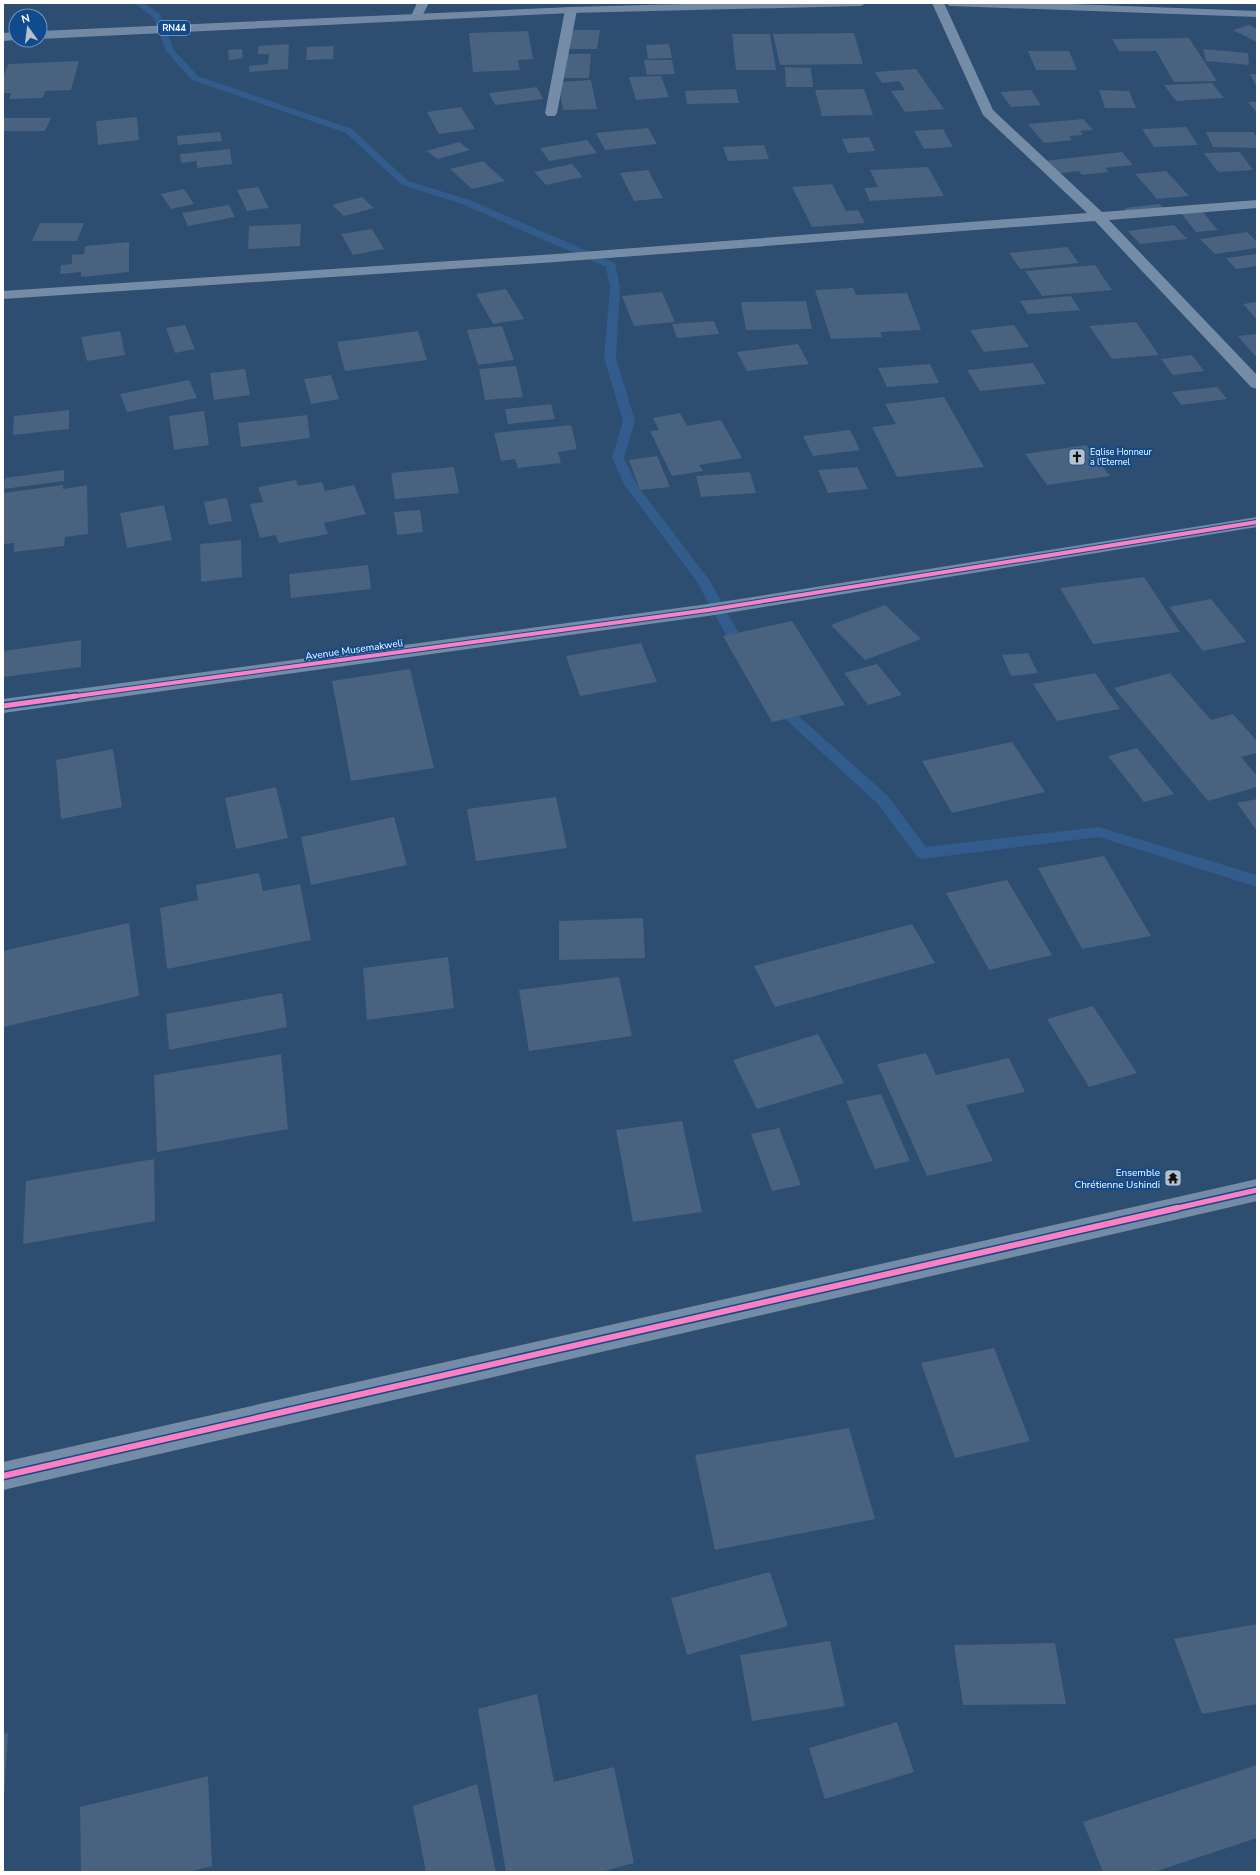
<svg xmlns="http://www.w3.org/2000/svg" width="1260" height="1875" font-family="'Nunito Sans',sans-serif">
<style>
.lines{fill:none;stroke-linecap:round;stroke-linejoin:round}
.stream{fill:#315c8c;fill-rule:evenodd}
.building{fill:#486280}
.minor{fill:#748ca5;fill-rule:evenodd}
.major{fill:#7389a3;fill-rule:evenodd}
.cycleway-far2-casing{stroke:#104b8e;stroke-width:6}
.cycleway-far1-casing{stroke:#104b8e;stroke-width:8}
.cycleway-casing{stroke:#104b8e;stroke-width:9}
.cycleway-far2{stroke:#ff80c0;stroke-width:4}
.cycleway-far1{stroke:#ff80c0;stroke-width:5}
.cycleway{stroke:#ff80c0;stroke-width:6}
.labels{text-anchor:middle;stroke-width:4;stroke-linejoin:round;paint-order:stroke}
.shield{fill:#104b8e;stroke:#b7c9dd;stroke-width:1}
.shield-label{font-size:9px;font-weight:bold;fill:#fff}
.far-poi-label{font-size:9px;fill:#fff;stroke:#104b8e;text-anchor:start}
.street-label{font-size:10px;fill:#fff;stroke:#104b8e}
.poi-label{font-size:10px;fill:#fff;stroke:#104b8e;text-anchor:end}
</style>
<rect width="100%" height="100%" fill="#2d4d71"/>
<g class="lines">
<path class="stream" d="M134 3H144L160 14 174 50 198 76 352 129 408 181 470 200 615 263 620 288 616 358 635 421 624 458 637 485 710 581 749 652 747 655H737L697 582 625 486 612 458 623 421 604 358 610 288 606 267 462 204 402 185 346 133 192 80 166 51 153 17Z
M776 698 781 700 888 796 926 847 1099 827 1257 875V887L1099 837 922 859 917 857 878 804 771 706 769 703 771 700Z"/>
</g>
<path class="building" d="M1249 25 1257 29V42L1233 30Z
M569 30H600L597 49H566Z
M528 31 533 59 518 60 520 70 473 72 469 33Z
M854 33 863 64 780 65 773 34Z
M732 34H770L776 70H736Z
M1189 38 1217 81 1174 82 1156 51H1119L1112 39Z
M289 44 288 69 249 72V66L268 64 269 54H258V46Z
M669 44 672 58 648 59 646 45Z
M334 46 333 59 306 60 307 47Z
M242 49 243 58 229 60 228 50Z
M1203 49 1248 53 1249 65 1206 61Z
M1028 51H1069L1077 70H1036Z
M564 54H591L589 78H561Z
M644 60H672L675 74 647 75Z
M79 61 71 90 45 91 43 98 9 99 11 93H3V79L8 64Z
M785 67 811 68 813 87H786Z
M916 69 944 109 905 112 891 91 905 90 899 81 882 83 875 72Z
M1250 74H1257V88Z
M661 76 669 97 636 100 629 77Z
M591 80 597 109 563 110 558 82Z
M1212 83 1224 98 1176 101 1164 85Z
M537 87 543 99 495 105 489 93Z
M736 89 739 103 687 104 685 91Z
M864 89 873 115 822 116 815 90Z
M1031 90 1041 105 1011 107 1000 92Z
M1099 90 1129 91 1136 108H1105Z
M1248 102H1257V113Z
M461 107 475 129 439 134 427 112Z
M137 117 139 140 98 145 96 121Z
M3 118H51L45 131H3Z
M1083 119 1093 130 1080 131 1083 135 1069 136 1072 140 1044 143 1028 124Z
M1186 127 1198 145 1154 147 1142 129Z
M648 128 657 144 605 150 596 133Z
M943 129 953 147 924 149 914 131Z
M220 132 222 141 178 145 177 136Z
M1206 132H1254L1257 138V148L1213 147Z
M869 137 875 151 848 153 842 139Z
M587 140 597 153 549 161 540 148Z
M459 142 470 150 438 159 426 151Z
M764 145 769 159 728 161 723 147Z
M230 149 232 164 197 168V161L181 163 180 154Z
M1122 152 1133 165 1105 168 1109 172 1082 175 1079 171 1055 174 1044 161Z
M1240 152 1253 170 1218 172 1204 153Z
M483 161 505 181 472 189 450 169Z
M572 164 583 177 546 185 534 172Z
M928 167 944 196 870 201 864 188 878 187 870 170Z
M648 170 663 198 634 201 620 173Z
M1166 171 1189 196 1157 199 1135 174Z
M832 184 846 211 858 210 865 223 812 227 792 187Z
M258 187 269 208 247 211 237 190Z
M184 189 194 204 171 209 161 194Z
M362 197 374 208 344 216 332 205Z
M1160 204 1168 213 1132 217 1124 208Z
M229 205 235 217 188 226 182 213Z
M1201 210 1218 230 1196 232 1180 212Z
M40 223H84L77 241H32Z
M301 224 300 246 248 249 249 226Z
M1174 225 1187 239 1140 244 1128 231Z
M372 229 384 249 353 255 341 234Z
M1247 232 1257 242V248L1215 254 1200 239Z
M129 242V272L81 277V272L60 274 61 265 72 264V255L84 254 85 246Z
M1067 247 1079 263 1020 269 1009 253Z
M1257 254V266L1236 269 1226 258Z
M1095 265 1112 290 1042 296 1025 271Z
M853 288 856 295 907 293 921 330 880 332 882 337 831 339 815 290Z
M506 289 524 319 493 324 476 294Z
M662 292 675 322 634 326 622 296Z
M1071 296 1080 310 1028 314 1020 301Z
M806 301 812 329 746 330 741 302Z
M1257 302V320L1243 304Z
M714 321 719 334 677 338 672 324Z
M1136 322 1159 355 1112 359 1089 326Z
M185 325 195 349 175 353 166 328Z
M1014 325 1029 347 984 352 970 330Z
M502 326 514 360 478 365 467 330Z
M120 331 125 355 87 361 81 337Z
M418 331 427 360 345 371 337 342Z
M1257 334V356H1255L1238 336Z
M798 344 809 364 747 371 737 352Z
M1192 355 1204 371 1173 375 1161 359Z
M1033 363 1046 384 980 391 967 370Z
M930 364 939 383 887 387 878 368Z
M516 366 523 397 485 400 479 369Z
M245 369 250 395 214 400 210 373Z
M331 375 339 399 311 404 304 379Z
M189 380 197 398 127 412 120 394Z
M1217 387 1227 399 1181 405 1172 392Z
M944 397 984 467 897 477 872 427 896 424 885 404Z
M551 404 555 419 508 424 505 409Z
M69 410V429L13 435 14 416Z
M204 411 209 445 174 450 169 416Z
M680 413 687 426 721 420 742 458 699 465 703 471 672 476 650 431 659 430 653 418Z
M307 415 310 438 241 447 238 423Z
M571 425 577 449 558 452 561 463 518 468 515 459 501 461 494 433Z
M850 430 860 450 813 456 803 436Z
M1086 445 1110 476 1047 485 1025 454Z
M657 456 670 487 640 490 629 460Z
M454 467 459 493 395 499 391 473Z
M857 467 868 489 828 493 818 470Z
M64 470V481L4 489 5 478Z
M750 472 756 493 701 497 696 476Z
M296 480 298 486 322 482 325 491 354 485 366 514 324 523 328 534 279 543 276 535 260 538 250 504 263 502 258 487Z
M63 485V489L87 485 88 534 65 537 64 546 14 552V543L3 544V493Z
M227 498 232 521 209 525 204 502Z
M164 505 172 540 127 548 120 513Z
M420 510 423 532 397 535 394 512Z
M241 540 242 577 201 582 200 544Z
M368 565 371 589 291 598 289 574Z
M1144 577 1180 632 1093 644 1060 588Z
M1211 599 1246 642 1203 651 1169 607Z
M885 605 921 639 865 660 831 625Z
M792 621 845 705 772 722 723 636Z
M81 640V667L3 677V651Z
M641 643 657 682 580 696 566 656Z
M1028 653 1038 673 1011 676 1002 655Z
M877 664 902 695 868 705 844 673Z
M410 669 434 768 351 781 332 681Z
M1095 673 1120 709 1057 721 1033 684Z
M1170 673 1211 720 1233 714 1257 741V753L1241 757 1257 776V787L1208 801 1114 688Z
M1012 742 1045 792 952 813 922 761Z
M1137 748 1174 794 1144 802 1108 756Z
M113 749 122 807 61 819 56 760Z
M276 787 288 838 236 849 225 798Z
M556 797 567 848 476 861 467 809Z
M1257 799V831L1237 803Z
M394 817 407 865 311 885 301 837Z
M1104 856 1151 936 1082 949 1038 868Z
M259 873 263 891 300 884 311 940 167 969 160 908 198 900 196 885Z
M1007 880 1052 955 989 970 946 893Z
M643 918 645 958 559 960V921Z
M129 923 139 996 3 1027V951Z
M912 924 935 963 775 1007 754 966Z
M448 957 454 1008 367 1020 363 968Z
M619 977 632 1036 529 1051 519 990Z
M282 993 287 1027 169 1050 166 1014Z
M1093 1006 1137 1073 1089 1087 1047 1019Z
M818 1034 844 1083 757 1109 733 1060Z
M926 1053 936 1075 1009 1058 1025 1092 966 1105 993 1161 927 1176 877 1064Z
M281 1054 288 1129 157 1152 154 1075Z
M881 1094 910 1161 875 1169 846 1101Z
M682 1121 702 1212 633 1222 616 1130Z
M779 1128 801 1185 772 1191 751 1134Z
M154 1159 155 1221 23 1244 26 1181Z
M994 1348 1030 1441 955 1458 921 1363Z
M849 1428 875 1519 715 1550 695 1455Z
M770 1572 788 1626 687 1655 671 1598Z
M1257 1624V1704L1202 1714 1174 1639Z
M830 1641 845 1706 752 1721 740 1655Z
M1055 1643 1066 1704 963 1705 954 1645Z
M537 1694 554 1782 614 1767 634 1863 600 1872H506L478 1709Z
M897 1722 914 1772 825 1799 809 1748Z
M8 1733 4 1797H3V1734Z
M1257 1765V1838L1154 1872H1103L1083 1822Z
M208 1776 212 1866 188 1872H81L80 1807Z
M477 1784 496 1872H426L413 1806Z"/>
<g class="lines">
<path class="minor" d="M417 3H429L421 18 417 19 411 16Z
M932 3H944L993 110 1102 212 1257 200V208L1109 220 1257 375V389L1251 387 1095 221 556 262 3 299V291L556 254 1087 213 983 115Z
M571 7 577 10 557 113 555 116H547L545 113 565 10Z
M1257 517V527L708 616 3 713V699L708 604Z
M1257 1179V1201L3 1490V1462Z"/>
<path class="major" d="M719 3H867L861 6 571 13 40 39V31L571 7Z
M944 3H1046L1257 11V17L950 6Z
M16 32V40L3 41V33Z"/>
<g class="cycleway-far2-casing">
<path id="cycleway-far2" d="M69 697 708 610 1257 522"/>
</g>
<g class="cycleway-far1-casing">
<path id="cycleway-far1" d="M3 706 76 696
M1173 1209 1257 1190"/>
</g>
<g class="cycleway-casing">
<path id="cycleway" d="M3 1476 1177 1208"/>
</g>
<use href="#cycleway-far2" class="cycleway-far2"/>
<use href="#cycleway-far1" class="cycleway-far1"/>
<use href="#cycleway" class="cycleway"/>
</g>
<defs>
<g id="church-square" transform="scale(0.9)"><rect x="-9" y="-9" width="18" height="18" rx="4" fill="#b6c1cd" stroke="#104b8e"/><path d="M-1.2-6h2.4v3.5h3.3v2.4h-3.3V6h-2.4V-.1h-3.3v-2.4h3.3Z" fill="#111"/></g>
<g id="temple-square" transform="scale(0.9)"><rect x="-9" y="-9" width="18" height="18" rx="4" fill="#b6c1cd" stroke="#104b8e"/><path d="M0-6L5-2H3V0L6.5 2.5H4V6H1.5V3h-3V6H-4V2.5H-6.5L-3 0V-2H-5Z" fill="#111"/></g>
</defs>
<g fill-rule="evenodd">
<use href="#church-square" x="1077" y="457"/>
<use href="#temple-square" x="1173" y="1178"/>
</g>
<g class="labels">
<rect class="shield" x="158" y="21" width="32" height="14" rx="3"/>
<g class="shield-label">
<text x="174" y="31">RN44</text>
</g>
<g class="far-poi-label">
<text x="1090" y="455">Eglise Honneur<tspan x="1090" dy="10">a l'Eternel</tspan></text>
</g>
<g class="street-label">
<text transform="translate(354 649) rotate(-8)" y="4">Avenue Musemakweli</text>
</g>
<g class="poi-label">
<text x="1160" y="1176">Ensemble<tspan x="1160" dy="12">Chrétienne Ushindi</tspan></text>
</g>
</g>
<rect width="1260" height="1875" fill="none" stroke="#ffffff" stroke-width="8"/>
<g transform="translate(28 28) rotate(346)"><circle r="19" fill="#104b8e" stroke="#7093bb"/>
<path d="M0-3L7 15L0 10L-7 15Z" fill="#b6c1cd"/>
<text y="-6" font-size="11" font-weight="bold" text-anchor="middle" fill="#ffffff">N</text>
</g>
</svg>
